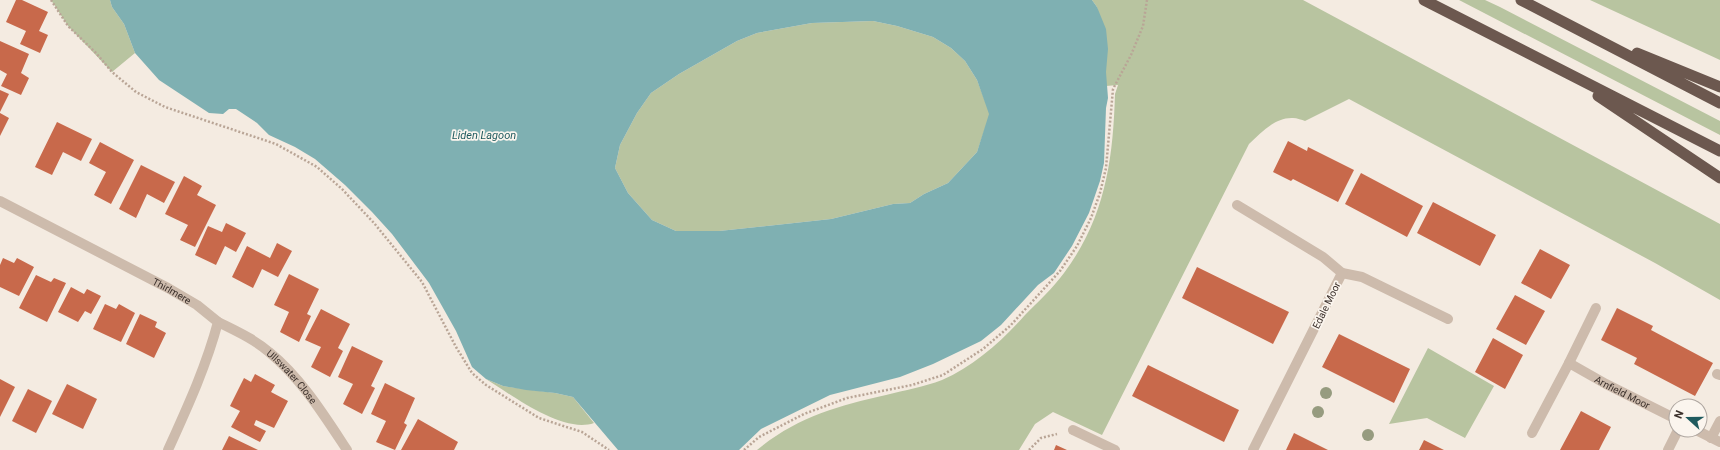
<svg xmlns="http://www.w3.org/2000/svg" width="1720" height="450" font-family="Roboto,sans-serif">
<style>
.green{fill:#b8c4a0}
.water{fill:#7fb0b2;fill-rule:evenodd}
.building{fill:#c8694b}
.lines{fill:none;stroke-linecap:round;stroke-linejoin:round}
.path{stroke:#b9a596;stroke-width:2.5;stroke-dasharray:2 2;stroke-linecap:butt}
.service{stroke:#cdbbac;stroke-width:10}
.minor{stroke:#cdbbac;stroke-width:10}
.trunk{stroke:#6c584f;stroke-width:11}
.tree{fill:#969b7f}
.labels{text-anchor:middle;stroke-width:3.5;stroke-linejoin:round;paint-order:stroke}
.street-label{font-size:10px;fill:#3b302b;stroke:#fbf5ee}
.water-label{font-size:11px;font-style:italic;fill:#1f5a5e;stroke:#fbf5ee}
</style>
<rect width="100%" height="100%" fill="#f4ebe1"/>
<path class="green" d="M51 0H110L112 7 124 24 135 53 112 72 68 26Z
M1092 0H1303L1720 224V300L1655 263 1349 99 1305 121C1302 120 1297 118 1293 118 1275 117 1261 133 1249 144L1102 435 1053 412 1035 424 1019 450H757C797 417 837 406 886 395 905 390 924 387 942 380 974 366 1002 341 1025 315 1038 302 1053 288 1064 273 1105 218 1113 161 1115 94L1118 85 1106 86V72L1097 7Z
M1459 0H1485L1500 7 1720 121V135Z
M1590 0H1720V60Z
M873 21 897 26 933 37 951 48 965 61 977 80 990 114 977 152 948 183 924 194 910 203 893 204 831 219 719 231H676L652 220 628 193 615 168 620 145 637 113 651 93 679 74 737 41 757 33 812 23Z
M1428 348 1494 386 1465 438 1427 418 1389 424Z
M486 379 503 386 555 393 573 397 594 423C563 434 513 396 486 379Z"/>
<path class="water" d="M110 0H1092L1097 7 1106 29 1108 49 1106 72 1108 98 1106 108 1104 163 1100 181 1089 213 1072 246 1054 273 1038 285 1001 325 981 341 933 364 900 377 830 395 761 429 739 450H618L573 397 555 393 526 390 503 386 486 379 472 367 456 331 429 283 392 234 372 212 345 185 315 159 295 147 269 135 257 123 236 109H229L223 114 209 113 159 80 135 53 124 24 112 7ZM873 21 897 26 933 37 951 48 965 61 977 80 989 114 977 152 948 183 924 194 910 203 893 204 831 219 719 231H676L652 220 628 193 615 168 620 145 637 113 651 93 679 74 737 41 757 33 812 23Z"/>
<path class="building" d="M16 0H22L48 12 39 31 48 35 40 53 20 44 26 31 6 22Z
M0 41 29 54 21 73 29 78 21 95 1 86 7 74 0 70Z
M0 90 9 94 0 112Z
M0 113 9 118 0 136Z
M57 122 92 139 81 161 63 152 52 175 35 167Z
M1288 141 1307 151 1308 147 1354 170 1338 202 1293 179 1291 181 1273 172Z
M100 142 134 160 111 204 94 195 106 172 89 163Z
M141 165 175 182 164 203 147 194 136 218 119 209Z
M1361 173 1423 206 1407 237 1345 204Z
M184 176 202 186 197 195 216 205 195 247 180 240 188 225 165 214Z
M1433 202 1496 235 1480 266 1417 233Z
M226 223 246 233 236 252 225 246 216 265 195 255 208 226 222 232Z
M277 243 292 251 278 277 262 269 253 288 232 277 247 246 270 258Z
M1540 249 1570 265 1551 299 1521 283Z
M3 258 14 263 17 258 34 267 19 296 0 287V265Z
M1197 267 1289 312 1273 344 1182 298Z
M289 274 319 289 307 314 311 316 299 342 280 332 289 312 274 305Z
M36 275 51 282 54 278 66 283 47 322 19 308Z
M71 287 84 294 87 289 101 296 91 314 85 311 78 322 58 312Z
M1515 295 1545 311 1526 345 1496 329Z
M105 304 116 309 119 304 135 313 121 342 93 329Z
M1617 308 1653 326 1651 330 1713 363 1695 396 1634 364 1637 358 1601 340Z
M321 309 350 324 338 348 343 351 330 377 311 367 321 347 305 340Z
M140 314 157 322 155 327 166 333 154 358 126 344Z
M1339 334 1410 369 1394 403 1322 367Z
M1493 338 1523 355 1505 389 1475 372Z
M352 346 383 361 371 386 375 388 362 414 343 404 353 384 338 377Z
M1148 365 1239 410 1224 442 1132 396Z
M255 374 275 385 271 392 288 401 274 428 256 420 254 425 266 431 260 442 231 427 240 411 230 406 244 378 251 382Z
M0 379 15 387 0 417Z
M385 383 415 398 404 423 407 425 395 450 376 442 386 421 371 414Z
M67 384 97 399 83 429 52 414Z
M28 389 52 401 36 433 12 421Z
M1581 411 1611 427 1603 442 1599 450H1560Z
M418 419 458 442 454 450H401Z
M1294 433 1328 450H1286Z
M229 436 258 450H222Z
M1424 440 1444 450H1419Z
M1056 445 1067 450H1054Z"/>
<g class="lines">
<path class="path" d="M51 0 68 26 96 53 112 72 136 92 165 107 276 144 317 167 342 189 374 223 422 282 456 347 472 373 486 385 539 418 582 432 609 450
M744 450 759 437 804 414 847 398 912 385 943 375 983 349 1010 326 1031 303 1060 271 1077 246 1091 218 1100 193 1106 168 1113 89 1131 55 1143 26 1147 0
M1029 450 1041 438 1057 434"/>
<path class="service" d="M1342 273 1362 277 1448 319
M1717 374 1720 375
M1711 438 1720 421
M1668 450 1678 430"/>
<g class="minor">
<path id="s1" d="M0 201 168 288 197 305 218 322C206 367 187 408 168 450"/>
<path d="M1237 205 1323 257 1342 273 1253 450"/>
<path id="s2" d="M218 322C236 331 254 339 269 352 301 378 324 415 347 450"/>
<path d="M1569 363 1596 308"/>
<path d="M1073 430 1115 450"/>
<path d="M1696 430 1720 442"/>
<path id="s3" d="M1532 433 1569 363 1606 384 1676 419"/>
</g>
<path class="trunk" d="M1424 0 1720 151
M1521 0 1720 103
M1637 53 1720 87
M1598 96 1720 178"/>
</g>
<g class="tree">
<circle cx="1326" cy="393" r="6"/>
<circle cx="1318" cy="412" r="6"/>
<circle cx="1368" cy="435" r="6"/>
</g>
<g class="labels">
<g class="street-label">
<text dy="4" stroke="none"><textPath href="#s1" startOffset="194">Thirlmere</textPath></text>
<text transform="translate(1326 305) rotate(-64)" y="4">Edale Moor</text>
<text dy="4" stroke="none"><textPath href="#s2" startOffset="93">Ullswater Close</textPath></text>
<text dy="4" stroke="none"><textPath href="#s3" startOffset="140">Arnfield Moor</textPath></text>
</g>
<g class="water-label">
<text x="484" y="139">Liden Lagoon</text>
</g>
</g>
<g transform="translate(1688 418) rotate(291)"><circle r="19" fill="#fbf5ee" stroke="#aea6a0"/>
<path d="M0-3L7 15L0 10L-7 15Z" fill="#1f5a5e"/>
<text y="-6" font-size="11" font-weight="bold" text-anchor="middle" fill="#3b302b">N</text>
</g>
</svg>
